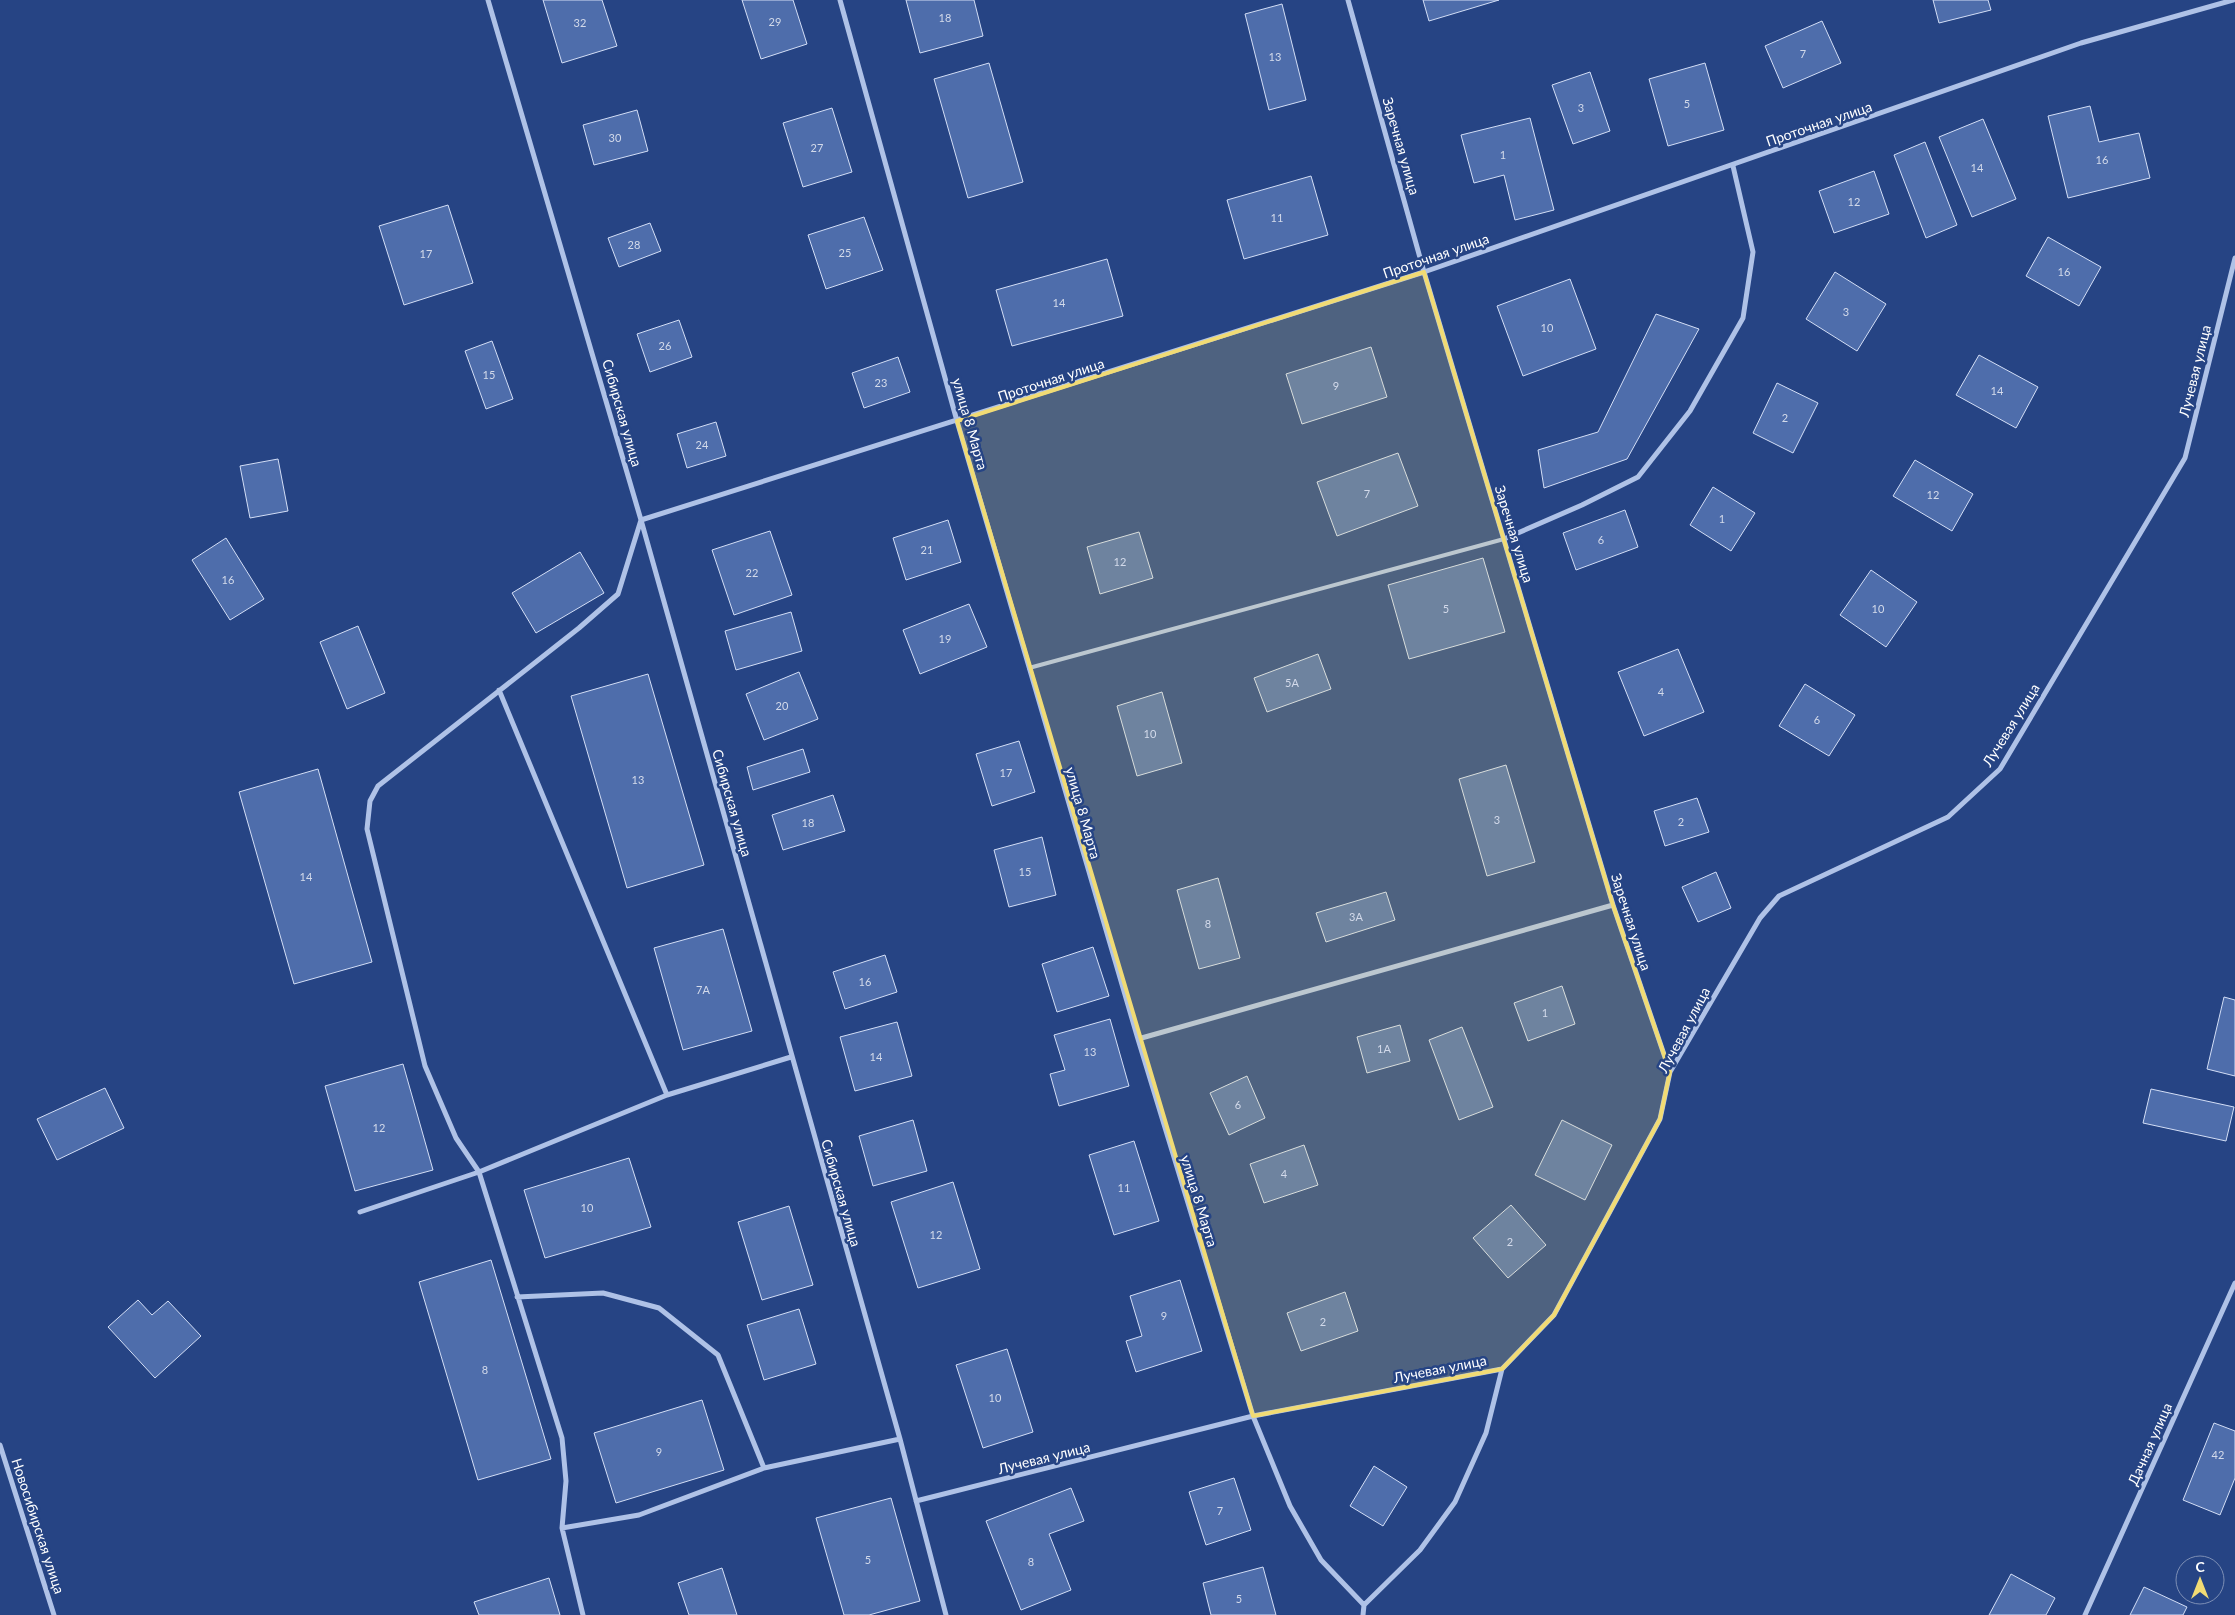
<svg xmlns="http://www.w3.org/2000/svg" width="2235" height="1615" font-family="Lato,sans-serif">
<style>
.building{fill:#4e6dab;stroke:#d3def6}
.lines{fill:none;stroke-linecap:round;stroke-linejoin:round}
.service{stroke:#afc2e7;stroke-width:4}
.minor{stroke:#afc2e7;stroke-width:5}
.marked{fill:#f1db74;fill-opacity:0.2;stroke:#f1db74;stroke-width:4;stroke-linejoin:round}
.labels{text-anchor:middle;stroke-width:5;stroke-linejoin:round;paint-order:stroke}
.number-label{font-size:11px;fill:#d3daea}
.street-label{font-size:14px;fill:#fff;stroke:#264484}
</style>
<rect width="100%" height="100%" fill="#264484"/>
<path class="building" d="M543 0H602L617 46 562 63Z
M742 0H793L807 44 761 59Z
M906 0H974L983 36 920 53Z
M1423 0H1499L1429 21Z
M1933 0H1988L1991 10 1939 23Z
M1282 4 1306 100 1269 110 1245 14Z
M1822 21 1841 63 1783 88 1765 46Z
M989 63 1023 182 968 198 934 79Z
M1705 63 1724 130 1668 146 1649 79Z
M1590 72 1610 131 1573 144 1552 85Z
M2090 106 2099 142 2139 133 2150 178 2068 198 2048 116Z
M832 108 852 172 803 187 783 123Z
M637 110 648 151 594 165 583 125Z
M1530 118 1554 210 1515 220 1504 175 1474 183 1461 135Z
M1983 119 2016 199 1972 217 1939 137Z
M1925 142 1957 225 1926 238 1894 155Z
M1874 171 1889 214 1834 233 1819 191Z
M1311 176 1328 235 1244 259 1227 200Z
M448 205 473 283 404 305 379 226Z
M864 217 883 270 826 289 808 235Z
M650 223 661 251 619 267 608 238Z
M2048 237 2101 267 2079 306 2026 276Z
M1107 259 1123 316 1012 346 996 290Z
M1835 272 1886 304 1857 351 1806 319Z
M1570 279 1596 349 1523 376 1497 306Z
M1656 314 1699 329 1627 459 1544 488 1538 450 1598 432Z
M679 320 692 357 650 372 637 334Z
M492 341 513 399 486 409 465 351Z
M1371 347 1387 397 1302 424 1286 374Z
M1979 355 2038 387 2016 428 1956 395Z
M898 357 910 392 864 408 852 373Z
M1777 383 1818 403 1793 453 1753 433Z
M716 422 726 456 687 468 677 434Z
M1398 453 1418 506 1337 536 1317 482Z
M278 459 288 511 250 518 240 466Z
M1915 460 1973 494 1952 531 1893 496Z
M1713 487 1755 513 1731 551 1690 525Z
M1625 510 1638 547 1576 570 1563 533Z
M948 520 961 562 906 580 893 538Z
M770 531 792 595 734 615 712 550Z
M1139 532 1153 578 1100 594 1087 547Z
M226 538 264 599 230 620 192 560Z
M580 552 604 593 536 633 512 593Z
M1483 558 1505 632 1409 659 1388 585Z
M1871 570 1917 602 1886 647 1840 615Z
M969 604 987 647 920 674 903 630Z
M791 612 802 651 736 670 725 631Z
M358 626 385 693 347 709 320 642Z
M1678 649 1704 712 1644 736 1618 672Z
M1318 654 1331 689 1267 712 1254 678Z
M799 672 818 719 764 740 746 694Z
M648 674 704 865 627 888 571 696Z
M1805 684 1855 715 1829 756 1779 726Z
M1162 692 1182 763 1137 776 1117 706Z
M1019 741 1035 792 992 806 976 754Z
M803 749 810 772 753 790 747 767Z
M1506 765 1535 862 1487 876 1459 779Z
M318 769 372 962 294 984 239 792Z
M833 795 845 831 783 850 772 815Z
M1697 798 1709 832 1665 846 1654 811Z
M1042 837 1056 895 1009 907 994 850Z
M1716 872 1731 908 1698 922 1682 887Z
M1218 878 1240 958 1199 969 1177 890Z
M1386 892 1395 920 1326 942 1316 913Z
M723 929 752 1031 683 1050 654 948Z
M1093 947 1109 996 1057 1012 1042 964Z
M885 955 897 992 845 1009 833 972Z
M1562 986 1575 1024 1528 1041 1514 1003Z
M2224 997 2235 1000V1076L2207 1069Z
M1110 1019 1129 1086 1059 1106 1050 1074 1065 1070 1054 1035Z
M897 1022 912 1076 855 1091 840 1037Z
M1400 1025 1410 1061 1367 1073 1357 1037Z
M1462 1027 1493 1107 1459 1120 1429 1040Z
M403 1064 433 1170 355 1191 325 1086Z
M1247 1076 1265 1118 1229 1135 1210 1093Z
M105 1088 124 1128 57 1160 37 1119Z
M2151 1089 2234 1107 2226 1141 2143 1123Z
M913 1120 927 1171 873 1186 859 1136Z
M1562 1120 1612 1145 1585 1200 1535 1175Z
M1134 1141 1159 1221 1114 1235 1089 1155Z
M1304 1145 1318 1185 1264 1203 1250 1164Z
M629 1158 651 1227 545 1258 524 1190Z
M953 1182 980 1269 918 1288 891 1202Z
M1511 1205 1546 1245 1508 1278 1473 1238Z
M789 1206 813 1285 762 1300 738 1222Z
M491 1260 551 1459 478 1480 419 1282Z
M1180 1280 1202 1351 1136 1372 1126 1341 1142 1336 1130 1296Z
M1345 1292 1358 1331 1301 1351 1287 1313Z
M138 1300 152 1315 168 1301 201 1336 155 1378 108 1327Z
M799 1309 816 1364 764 1380 747 1325Z
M1007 1349 1033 1432 983 1448 956 1365Z
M702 1400 724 1470 616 1503 594 1433Z
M2214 1423 2235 1431V1478L2220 1515 2183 1500Z
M1374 1466 1407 1487 1383 1526 1350 1506Z
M1234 1478 1251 1530 1206 1545 1189 1492Z
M1071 1488 1084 1521 1049 1534 1071 1590 1021 1610 986 1521Z
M891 1498 920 1601 869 1615H844L816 1518Z
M1263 1567 1276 1615H1211L1203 1583Z
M722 1568 737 1615H689L678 1583Z
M2011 1574 2055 1598 2046 1615H1989Z
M549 1578 560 1615H479L474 1602Z
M2144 1587 2187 1607 2183 1615H2130Z"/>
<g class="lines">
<path class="service" d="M1029 668 1504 539"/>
<path class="minor" d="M488 0 641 520 900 1439 946 1615
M840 0 957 421 1138 1039 1253 1416 1290 1506 1321 1560 1364 1605
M1348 0 1424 272 1613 905 1670 1072
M1504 539 1582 505 1638 477 1690 411 1743 318 1753 252 1733 166
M499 690 667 1095
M1138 1039 1613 905
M360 1212 479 1172 667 1095 791 1057
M517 1297 603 1293 659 1308 718 1355 764 1468
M0 1445 54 1615
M916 1501 1253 1416 1502 1369 1554 1315 1660 1119 1670 1072 1760 918 1779 896 1948 817 2000 769 2185 458 2235 258
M562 1528 639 1515 764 1468 900 1439
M583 1615 562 1528 566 1481 562 1438 479 1172 456 1138 425 1066 367 829 370 801 378 786 579 628 618 594 641 520 1424 272 2081 43 2233 0
M1363 1615 1364 1605 1420 1550 1455 1502 1486 1433 1502 1369
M2085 1615 2235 1283"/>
</g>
<path class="marked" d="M1424 272 1613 905 1670 1072 1660 1119 1554 1315 1502 1369 1253 1416 957 421Z"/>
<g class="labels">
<g class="number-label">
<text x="945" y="22">18</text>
<text x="775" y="26">29</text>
<text x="580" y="27">32</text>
<text x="1803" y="58">7</text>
<text x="1275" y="61">13</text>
<text x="1687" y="108">5</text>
<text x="1581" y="112">3</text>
<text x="615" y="142">30</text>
<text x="817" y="152">27</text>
<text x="1503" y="159">1</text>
<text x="2102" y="164">16</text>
<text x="1977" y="172">14</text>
<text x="1854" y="206">12</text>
<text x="1277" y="222">11</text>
<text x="634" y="249">28</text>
<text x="845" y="257">25</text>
<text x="426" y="258">17</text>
<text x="2064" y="276">16</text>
<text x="1059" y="307">14</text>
<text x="1846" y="316">3</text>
<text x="1547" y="332">10</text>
<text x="665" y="350">26</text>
<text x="489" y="379">15</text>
<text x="881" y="387">23</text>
<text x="1336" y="390">9</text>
<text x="1997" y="395">14</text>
<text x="1785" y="422">2</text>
<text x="702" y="449">24</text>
<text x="1367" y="498">7</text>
<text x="1933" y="499">12</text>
<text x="1722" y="523">1</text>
<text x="1601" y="544">6</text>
<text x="927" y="554">21</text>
<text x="1120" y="566">12</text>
<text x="752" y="577">22</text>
<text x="228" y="584">16</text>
<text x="1446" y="613">5</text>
<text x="1878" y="613">10</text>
<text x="945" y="643">19</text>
<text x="1292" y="687">5А</text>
<text x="1661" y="696">4</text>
<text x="782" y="710">20</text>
<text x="1817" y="724">6</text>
<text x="1150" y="738">10</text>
<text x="1006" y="777">17</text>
<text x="638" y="784">13</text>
<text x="1497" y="824">3</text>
<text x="1681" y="826">2</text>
<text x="808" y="827">18</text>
<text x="1025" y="876">15</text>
<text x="306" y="881">14</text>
<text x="1356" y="921">3А</text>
<text x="1208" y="928">8</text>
<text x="865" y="986">16</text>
<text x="703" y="994">7А</text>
<text x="1545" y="1017">1</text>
<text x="1384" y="1053">1А</text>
<text x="1090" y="1056">13</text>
<text x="876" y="1061">14</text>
<text x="1238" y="1109">6</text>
<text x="379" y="1132">12</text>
<text x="1284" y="1178">4</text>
<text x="1124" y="1192">11</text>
<text x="587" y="1212">10</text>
<text x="936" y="1239">12</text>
<text x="1510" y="1246">2</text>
<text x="1164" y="1320">9</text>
<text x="1323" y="1326">2</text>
<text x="485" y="1374">8</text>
<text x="995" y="1402">10</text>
<text x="659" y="1456">9</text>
<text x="2218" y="1459">42</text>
<text x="1220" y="1515">7</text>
<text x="868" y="1564">5</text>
<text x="1031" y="1566">8</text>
<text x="1239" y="1603">5</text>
</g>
<g class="street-label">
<text transform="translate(1819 124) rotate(-19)" y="5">Проточная улица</text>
<text transform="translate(1401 146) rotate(74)" y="5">Заречная улица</text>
<text transform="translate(1436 256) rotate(-19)" y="5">Проточная улица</text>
<text transform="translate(2195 371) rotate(-76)" y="5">Лучевая улица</text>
<text transform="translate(1051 380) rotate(-18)" y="5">Проточная улица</text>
<text transform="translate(622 413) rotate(74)" y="5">Сибирская улица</text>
<text transform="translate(970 424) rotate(74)" y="5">улица 8 Марта</text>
<text transform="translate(1514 534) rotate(73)" y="5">Заречная улица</text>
<text transform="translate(2011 725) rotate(-58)" y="5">Лучевая улица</text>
<text transform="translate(732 803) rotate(74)" y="5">Сибирская улица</text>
<text transform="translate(1083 813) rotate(74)" y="5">улица 8 Марта</text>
<text transform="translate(1631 922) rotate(72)" y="5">Заречная улица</text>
<text transform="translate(1684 1030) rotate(-62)" y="5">Лучевая улица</text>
<text transform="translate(841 1193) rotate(74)" y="5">Сибирская улица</text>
<text transform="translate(1199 1201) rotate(73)" y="5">улица 8 Марта</text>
<text transform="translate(1440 1369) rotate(-11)" y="5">Лучевая улица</text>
<text transform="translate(2150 1444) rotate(-66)" y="5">Дачная улица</text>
<text transform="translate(1044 1458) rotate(-14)" y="5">Лучевая улица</text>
<text transform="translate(38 1526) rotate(72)" y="5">Новосибирская улица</text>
</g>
</g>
<g transform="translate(2200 1580)"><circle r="24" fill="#264484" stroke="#7d8fb5"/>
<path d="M0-4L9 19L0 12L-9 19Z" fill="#f1db74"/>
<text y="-8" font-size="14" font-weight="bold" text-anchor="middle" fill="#ffffff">С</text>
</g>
</svg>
